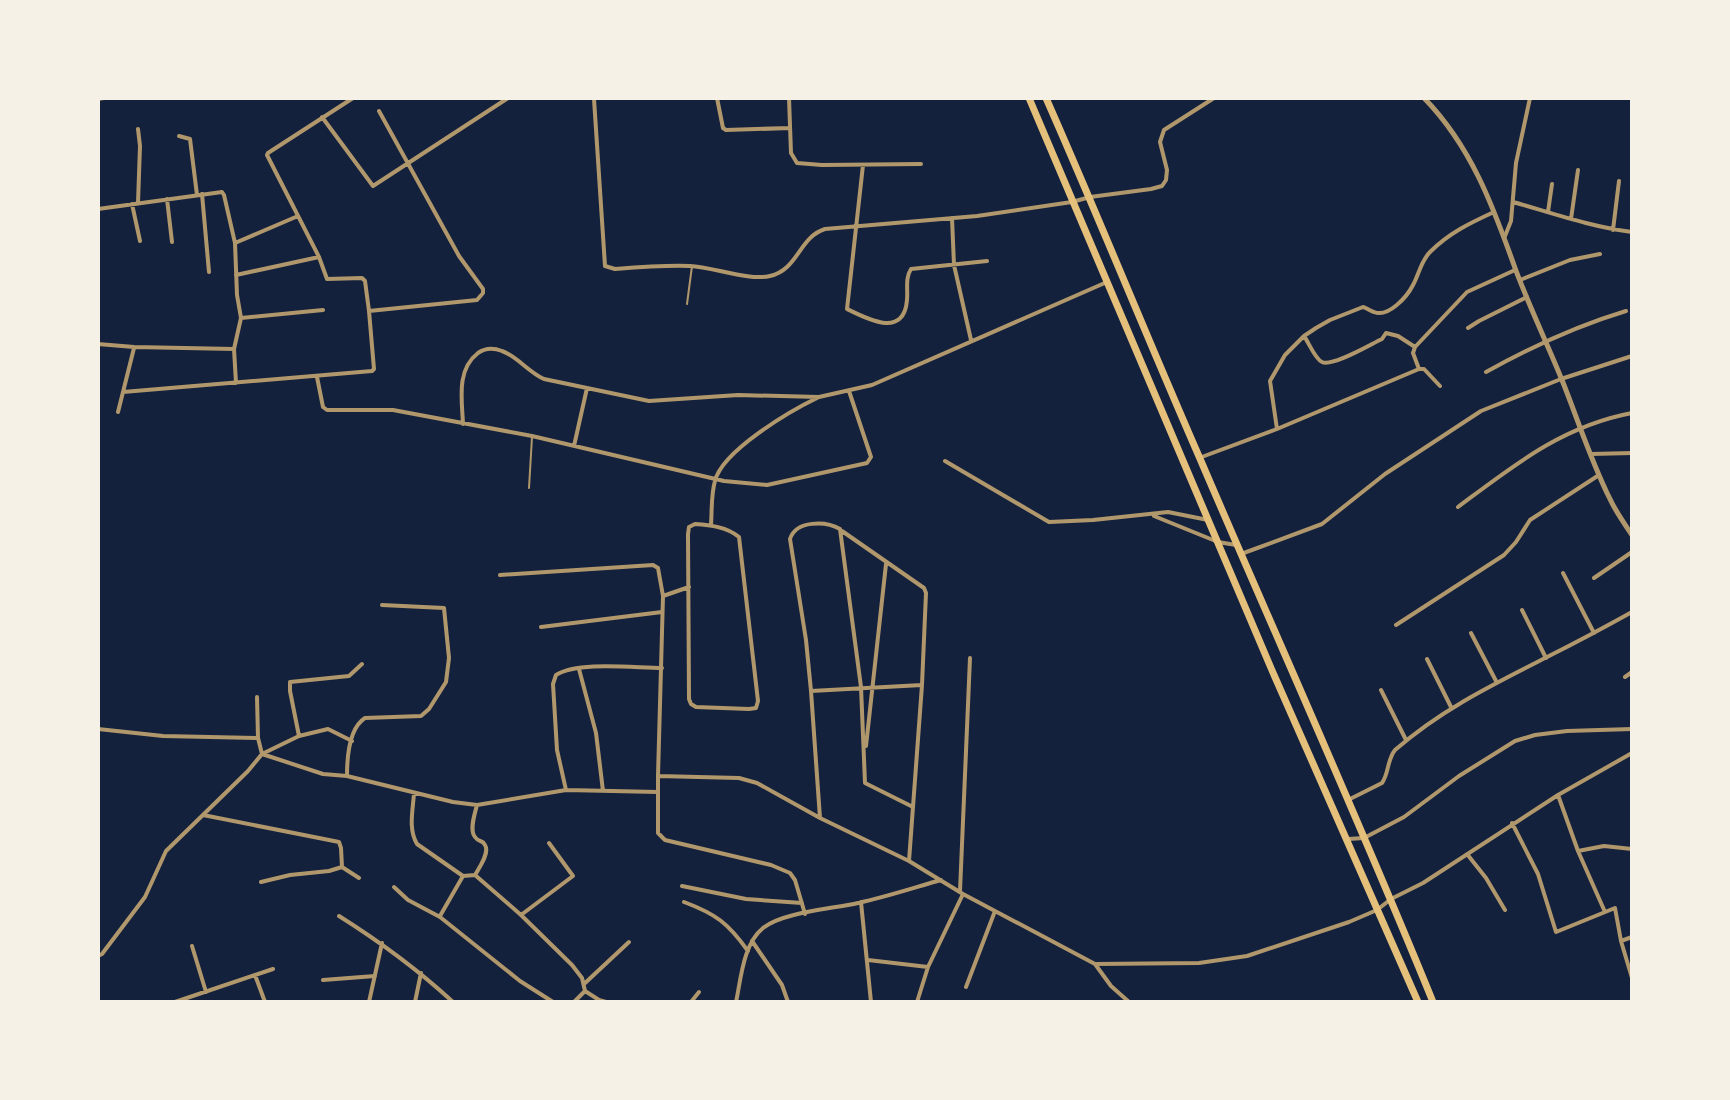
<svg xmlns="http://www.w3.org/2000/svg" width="1730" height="1100" font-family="Arial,sans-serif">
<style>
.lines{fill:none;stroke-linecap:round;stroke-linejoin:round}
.service{stroke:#b1986c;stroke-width:2}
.minor{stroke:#b1986c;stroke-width:4}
.tertiary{stroke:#b1986c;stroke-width:5}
.primary{stroke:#e5c07b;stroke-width:7}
</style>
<rect width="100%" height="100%" fill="#14213d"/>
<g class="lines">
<path class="service" d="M687 304 692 266
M529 488 532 437"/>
<path class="minor" d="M717 98 723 128 726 130 790 128
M789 98 791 153 797 163 822 165 921 164
M98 99 104 98
M594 99 605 266 615 269C640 267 665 265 690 266 713 267 749 281 770 276 798 270 799 237 825 229L977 216 1072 202 1090 197 1151 189 1162 186 1166 180 1167 170 1160 142 1164 130 1214 98
M322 117 373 186 508 98
M138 129 140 146 138 203
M179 136 190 139 197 195
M863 165 847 309C869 320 904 338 907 300 908 289 905 278 911 269L987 261
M202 194 209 272
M167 199 172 242
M1513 202C1552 213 1591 227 1632 232
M132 204 140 241
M98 209 222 192 224 195 235 243 237 295 241 318 234 349 236 383
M1548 212 1552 184
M952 218 954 265 971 340
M1571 219 1578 170
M1613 230 1619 181
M1505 236 1511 221 1516 163 1530 98
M235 243 298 216
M236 275 319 257
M1520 280 1570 260 1600 254
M369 311 477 300 483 293V289L459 256 379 111
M241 318 323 310
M1468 328 1479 321 1527 297
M1304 336C1309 343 1315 359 1322 362 1333 367 1371 344 1382 339L1386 333 1398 336 1415 347
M98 344 134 347 234 349
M1419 369H1424L1440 386
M1486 372C1531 347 1576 326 1626 311
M317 377 323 407 327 410H393L532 436 724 481 767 485 867 463 871 457 849 391
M123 392 372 371 374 369 369 311 365 281 362 278 327 279 319 257 267 155 268 153 353 98
M118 412 134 348
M463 424C462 400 456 370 478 353 485 348 494 348 502 351 517 356 528 372 544 379L649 401 738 395 819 397 872 385 1107 282
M1277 429 1270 381 1285 355 1304 336 1316 328 1330 320 1363 307C1367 308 1370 311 1374 312 1388 318 1407 297 1413 285 1419 274 1421 261 1430 252 1449 233 1470 223 1494 212
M574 446 587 388
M1591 454 1632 453
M1199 458 1277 429 1419 369 1413 353 1415 347 1467 292 1515 270
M945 461 1049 522 1093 520 1168 512 1208 520
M1458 507C1513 466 1562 426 1632 413
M1154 516 1218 542 1236 545
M695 524C710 525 727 527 739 537L758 701 756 708 749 709 696 707 691 704 689 699 688 534 689 527Z
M711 525C712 511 711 494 715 481 722 451 790 411 817 398
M842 531 924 588 926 593 922 685 909 861
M1241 554 1322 524 1385 474 1481 411 1561 379 1632 356
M1563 573 1594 633
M500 575 653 565 658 568 663 596 658 776V833L665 840 771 865 790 873 795 880 805 914
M1594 578 1632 552
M663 596 689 587
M1522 610 1546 658
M1396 625 1504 555 1516 542 1530 520 1599 475
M541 627 662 612
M1471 633 1496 681
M1427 659 1451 707
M579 669 596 733 603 791
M1625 677 1632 672
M1381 690 1406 740
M811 691 922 685
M257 697 258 738 262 754
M98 729 163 736 258 738
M299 736 290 691V682L349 676 362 664
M866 746 886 564
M262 754 323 774 347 776 453 802 477 805 566 790 658 792
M347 776C347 758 349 728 365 718L421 716 429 709 446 682 449 658 444 608 382 605
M658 776 739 778 757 783 820 818 909 861 963 894 1095 964 1111 986 1129 1002
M566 790 557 750 553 684 556 675C579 661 634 668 662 668
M414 793C413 810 408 829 417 844L463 876 475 875 521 915 572 965 582 978 585 991 599 1000 606 1002
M1558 795 1578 851 1605 912
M1348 800 1382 783C1389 773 1387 760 1395 750 1442 709 1494 684 1549 656 1577 642 1605 627 1632 612
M203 815 339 842 341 848 342 867 329 871 290 875 261 882
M820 818 811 691 806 640 790 539C796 520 826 521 840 529L861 687 865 783 913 807
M1512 823 1538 874 1556 932 1615 908 1621 941 1632 978
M1348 839 1364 838 1404 817 1459 776 1515 741 1535 735 1567 731 1632 729
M1578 851 1604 846 1632 849
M1467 854 1486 878 1505 910
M342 867 359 878
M475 875C479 868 490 853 485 845 482 839 479 843 475 837 469 830 475 813 477 805
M682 886 746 899 802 903
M394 887 408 900 440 917 520 981 553 1002
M960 891 970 658
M684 902C716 914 728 923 748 951
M861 902 871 1002
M521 915 573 876 549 843
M339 916C382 943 416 968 453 1002
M440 916 463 876
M752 941 782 985 788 1002
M1621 941 1632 937
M192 946 206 992
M98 956 102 954 145 897 166 851 248 771 262 754 299 736 328 729 352 741
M868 960 928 967
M1095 964 1199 963 1247 956 1349 922 1377 910 1391 899 1423 883 1558 795 1632 753
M255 975 265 1002
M323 980 375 976
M584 984 629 942
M966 987 995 911
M175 1002 273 969
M369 1002 382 943
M415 1002 421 973
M574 1002 585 991
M691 1002 699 992
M736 1002C741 979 743 944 763 928 783 912 832 909 858 903 886 897 913 888 941 880
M917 1002 928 967 963 894"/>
<path class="tertiary" d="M1424 98C1471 146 1493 206 1515 268 1529 306 1547 343 1562 380 1578 420 1591 461 1610 499 1616 512 1624 523 1632 535"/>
<path class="primary" d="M1029 98 1271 668 1418 1002
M1046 98C1099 218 1148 340 1201 461 1278 641 1359 820 1433 1002"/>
</g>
<rect width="1730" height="1100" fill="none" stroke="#f6f1e7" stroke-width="200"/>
</svg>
